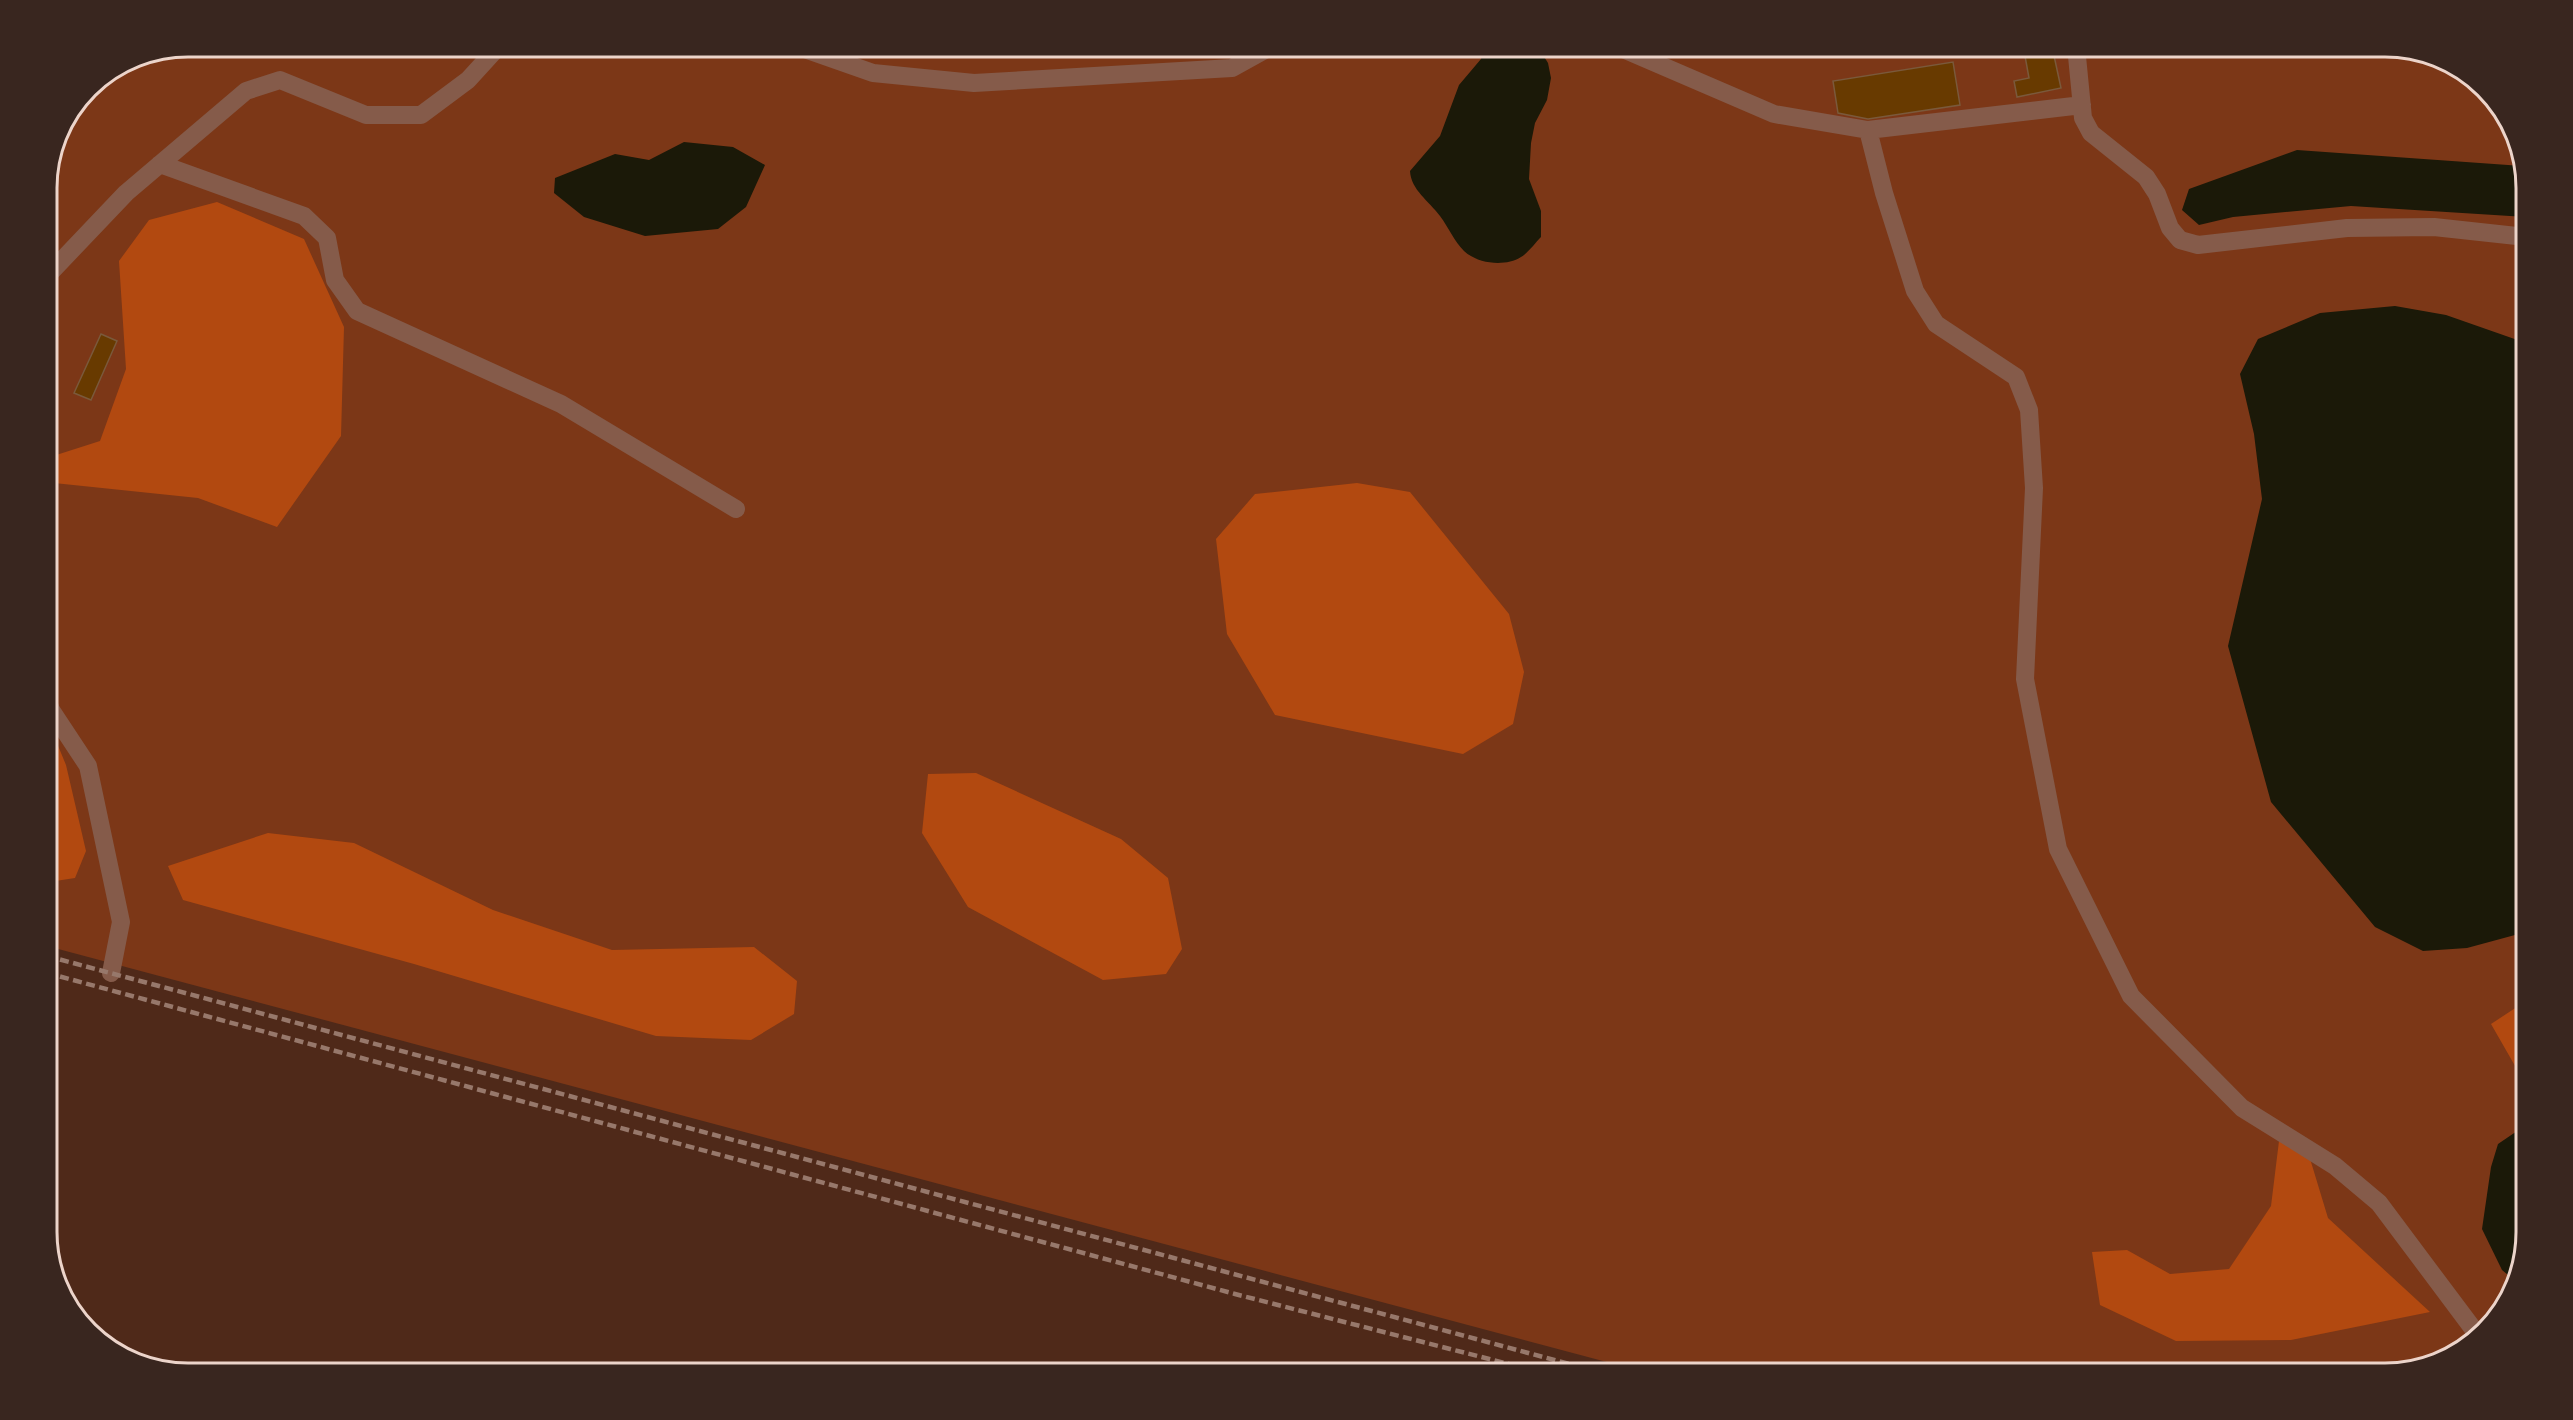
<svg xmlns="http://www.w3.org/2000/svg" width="2573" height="1420" font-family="Figtree,sans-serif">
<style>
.green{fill:#7c3717}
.forest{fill:#b24910}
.water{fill:#1b1908}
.building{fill:#683a00;stroke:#7a593b;stroke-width:1.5}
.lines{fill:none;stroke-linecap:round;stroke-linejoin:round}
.minor{stroke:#855b4a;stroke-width:18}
.rail{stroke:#97786b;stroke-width:4.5;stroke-dasharray:9 4.5;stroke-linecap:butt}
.rim{fill:none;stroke:#ecd4ca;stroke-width:3}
</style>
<rect width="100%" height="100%" fill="#4f2919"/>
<path class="green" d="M188 46H2385L2456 65 2507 117 2526 179V1233L2508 1303 2456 1354 2386 1373H1648L47 946V179L57 133 88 88 134 57Z"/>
<path class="forest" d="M217 202 304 239 344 327 341 436 277 527 198 498 54 483 50 457 100 441 126 369 119 261 149 220Z
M1357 483 1410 492 1509 614 1524 672 1513 724 1463 754 1275 715 1227 634 1216 539 1255 494Z
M47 719 66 765 86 851 75 878 49 882 47 881Z
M976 773 1121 839 1168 878 1182 949 1166 974 1103 980 968 907 922 833 928 774Z
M268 833 354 843 493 910 612 950 754 947 797 981 794 1014 751 1040 656 1036 414 964 183 900 168 866Z
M2526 1001V1085L2491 1024Z
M2279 1141 2308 1152 2328 1218 2430 1312 2291 1340 2176 1341 2100 1305 2092 1252 2127 1250 2170 1274 2229 1269 2271 1206Z"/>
<path class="water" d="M1484 47H1538L1548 63 1551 78 1547 100 1535 123 1531 143 1529 179 1541 211V237C1535 243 1528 253 1521 257 1505 267 1478 264 1464 251 1454 241 1449 228 1440 216 1429 201 1411 190 1410 171L1440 136 1459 85 1481 59Z
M684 142 733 147 765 165 746 207 718 229 645 236 584 217 554 193 555 178 615 154 649 160Z
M2297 150 2522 166 2526 179V217L2351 206 2233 217 2199 225 2182 210 2189 189Z
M2395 306 2446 315 2526 343V932L2467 948 2423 951 2375 927 2271 802 2228 646 2262 499 2254 434 2240 374 2258 339 2320 313Z
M2523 1127H2526V1233L2514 1280 2502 1270 2482 1229 2491 1167 2498 1144Z"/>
<path class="building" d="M2053 51 2061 88 2017 97 2014 81 2029 78 2025 56Z
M1953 62 1960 105 1868 119 1838 113 1833 81Z
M101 334 117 341 91 400 74 393Z"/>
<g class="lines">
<path class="minor" d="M796 46 873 73 974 83 1232 68 1272 46
M1616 46 1774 114 1868 130 2082 105
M2076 46 2083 118 2091 133 2146 177 2157 194 2170 228 2180 240 2198 245 2347 228 2434 227 2526 237
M1868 130 1884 193 1915 291 1936 324 2016 377 2029 410 2034 488 2025 679 2058 849 2131 996 2242 1108 2335 1166 2379 1203 2477 1334
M160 164 304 216 327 238 335 280 357 311 561 404 736 509
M47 276 126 193 246 91 280 80 366 115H421L468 80 499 46
M47 699 51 710 88 766 121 922 111 973"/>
<path class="rail" d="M47 956 1603 1373
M47 973 1235 1294 1544 1373"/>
</g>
<path d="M0 0H2573V1420H0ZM188 57H2385A131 131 0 0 1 2516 188V1232A131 131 0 0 1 2385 1363H188A131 131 0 0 1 57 1232V188A131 131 0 0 1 188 57Z" fill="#39261f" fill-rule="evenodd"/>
<path class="rim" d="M188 57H2385A131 131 0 0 1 2516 188V1232A131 131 0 0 1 2385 1363H188A131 131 0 0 1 57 1232V188A131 131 0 0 1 188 57Z"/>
</svg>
